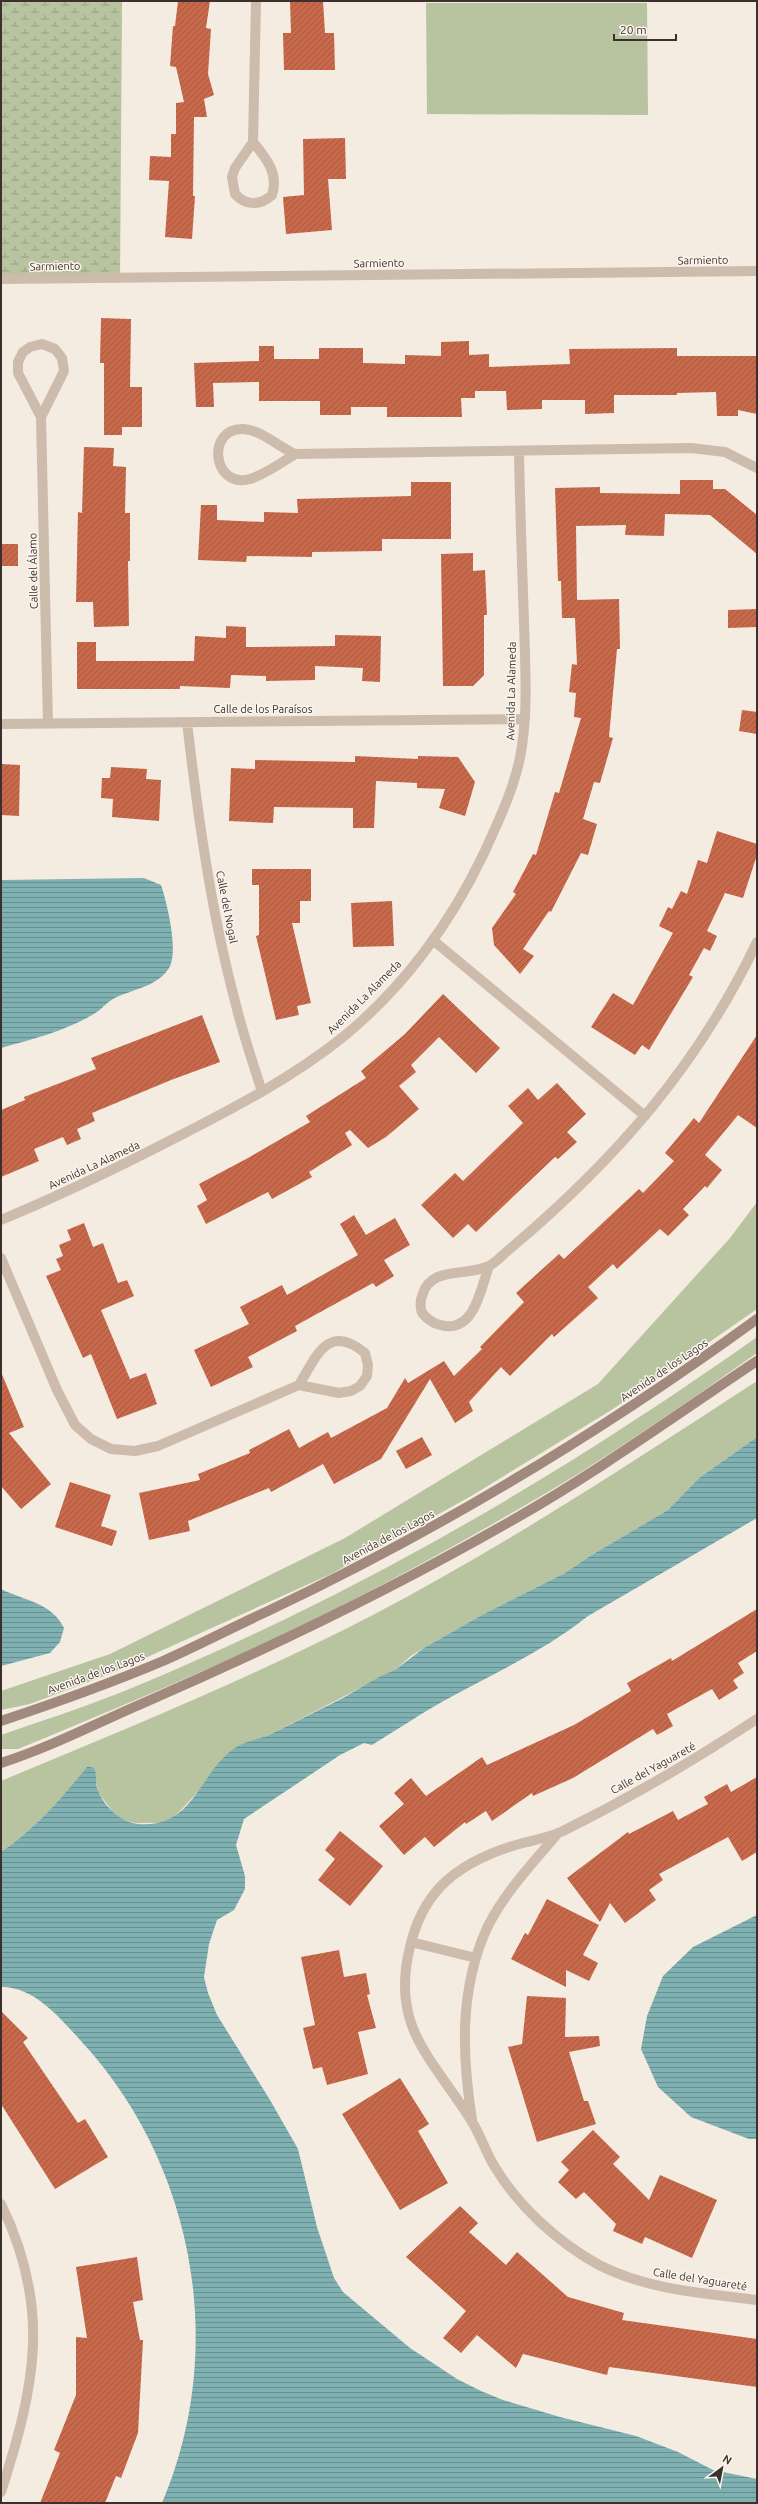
<svg xmlns="http://www.w3.org/2000/svg" width="758" height="2504" font-family="Ubuntu,sans-serif">
<style>
.grass{fill:#b8c4a0}
.wetland{fill:url(#wetland-marsh)}
.water{fill:url(#water-rules)}
.building{fill:url(#building-hatch)}
.lines{fill:none;stroke-linecap:round;stroke-linejoin:round}
.street{stroke:#cdbbac;stroke-width:10}
.secondary{stroke:#a18a7d;stroke-width:10}
.labels{text-anchor:middle;stroke-width:3;stroke-linejoin:round;paint-order:stroke}
.street-label{font-size:11px;fill:#3b302b;stroke:#fbf5ee}
</style>
<defs>
<pattern id="wetland-marsh" width="20" height="14" patternUnits="userSpaceOnUse"><rect width="20" height="14" fill="#b8c4a0"/><path d="M1 5h8M5 5V1M11 12h8M15 12V8" fill="none" stroke="#97a083"/></pattern>
<pattern id="water-rules" width="6" height="5" patternUnits="userSpaceOnUse"><rect width="6" height="5" fill="#7fb0b2"/><path d="M0 2.5h6" fill="none" stroke="#699091"/></pattern>
<pattern id="building-hatch" width="6" height="6" patternUnits="userSpaceOnUse"><rect width="6" height="6" fill="#c8694b"/><path d="M-1 1l2-2M0 6l6-6M5 7l2-2" fill="none" stroke="#a4573f"/></pattern>
</defs>
<rect width="100%" height="100%" fill="#f4ebe1"/>
<path class="grass" d="M426 3H647L648 115 427 114Z
M757 1202V1309L613 1409 473 1495 331 1574 112 1673 30 1704 1 1710V1691L110 1654 345 1538 598 1384 730 1238Z
M757 1337V1353C679 1408 600 1463 517 1510 434 1558 349 1604 263 1644 182 1681 100 1715 18 1749H1V1735C47 1719 94 1704 139 1685 360 1593 562 1475 757 1337Z
M757 1381V1437L699 1478 668 1510 590 1556 565 1573 482 1615 412 1655 395 1670 271 1734 237 1747 218 1764 205 1784 181 1810 171 1819 160 1823H134L121 1819 113 1812 98 1792 94 1768 89 1766C61 1799 36 1828 1 1852V1781C126 1729 251 1678 371 1616 505 1546 631 1463 757 1381Z"/>
<path class="wetland" d="M1 1H122L120 280 1 282Z"/>
<path class="water" d="M144 878 161 885C167 903 179 951 169 968 158 986 134 989 117 997 109 1000 104 1007 97 1012 69 1030 33 1039 1 1048V880Z
M757 1437V1518L588 1616C543 1652 490 1675 440 1703 417 1716 395 1731 372 1745L364 1743 340 1755 244 1819 236 1845 245 1876V1889L234 1910 217 1920 209 1944 204 1977 208 1993 217 2015 270 2100 298 2149 317 2227 334 2278 343 2292 410 2348 457 2379 481 2391 503 2400 560 2417 636 2436 678 2452 713 2470 757 2479V2503H162C228 2349 195 2164 81 2041 61 2019 34 1986 1 1987V1852C36 1828 61 1799 88 1766L94 1768C98 1776 94 1784 99 1793 106 1808 121 1822 138 1824 196 1829 199 1769 238 1746 247 1741 259 1739 269 1735 292 1724 314 1712 337 1701 357 1691 374 1678 395 1670L424 1648 482 1615 565 1573 590 1556 668 1510 699 1478Z
M1 1589C25 1601 51 1602 64 1628L60 1642 50 1653 1 1666Z
M757 1915V2139H749L691 2117 658 2087 641 2049 647 2016 663 1976 693 1947Z"/>
<path class="building" d="M178 1H210L206 28 211 29 208 74 214 95 204 99 207 117H194L193 196H195L192 239 165 237 169 181 149 180 150 156 171 157V134H176V103L184 102 176 67 170 66 173 26H175Z
M290 1H323L325 33H334L335 70H284L283 33H291Z
M345 138 346 179H328L332 230 286 234 283 197 304 195 303 139Z
M101 318 131 319 130 387H142V427H122V435H104V363H100Z
M469 341V355L489 354V367L570 364 569 349 677 348V356H757V414L738 410V416H717L716 392 677 393V395H614V413L585 414V400H542V409L507 410 506 391H475V398H461L462 417H387V407H351V415H320V401H259V382L213 383 214 407H196L194 363 259 361V346H274V359H319V348H363V363L405 364V355L441 356V342Z
M84 447 114 448 113 466 126 467 125 513H130V561H128L129 626 94 627 93 602H76L78 512 82 513Z
M680 480H713V489H725L757 515V554L710 515 665 514 664 536 625 535 626 525 576 526 577 600 619 599 620 649H617L609 737 613 738 600 783 594 782 583 819 597 824 588 855 581 853 551 912 549 911 523 949 534 956 520 974 494 945 492 928 516 894 513 892 533 854 536 855 555 792 559 793 581 718 574 717 576 693 569 692 572 664 577 665 575 618H562L561 581H558L555 488 600 487V493L680 494Z
M411 482H451V539H382V551L312 552V557L247 556 246 562 198 560 201 505H217V520L264 522V512L298 513 297 499 411 496Z
M1 544H18V566H1Z
M473 553V571L485 570 487 615H484V675L473 686H443L441 554Z
M757 609V627L728 628V610Z
M226 626 246 627V647L335 646V635L381 636 380 682 362 681 363 668 315 666V680L266 681V676L231 675 230 688 180 686V689H77V642H96V661H194L195 636 226 638Z
M742 710 757 712V734L739 731Z
M355 756 418 759V756L458 757 475 782 465 816 439 808 445 789 417 788V783L376 781 374 828H353V808L274 807 273 823 229 821 231 768 255 769V760L355 762Z
M1 764 20 765 19 816 1 815Z
M111 767 147 769 146 779 161 780 159 821 112 817 113 799 101 798 102 778H110Z
M717 831 757 844V855L743 898 725 893 707 931 717 936 710 951 704 948 689 975 693 977 649 1050 642 1045 635 1055 591 1027 613 993 633 1005 673 933 659 926 668 907 672 909 681 891 687 894 698 860 707 863Z
M252 869H311V901H300V923H292L311 1003 297 1006 299 1015 276 1020 256 936 259 935V885H252Z
M392 901 394 946 353 947 351 903Z
M443 994 500 1048 476 1073 439 1037 411 1065 416 1072 399 1086 419 1109 386 1137 368 1148 350 1130 345 1133 352 1145 309 1172 312 1177 272 1199 268 1192 206 1224 197 1206 207 1200 199 1184 248 1158 310 1122 306 1116 366 1078 361 1071 405 1034Z
M202 1015 220 1062 171 1080 92 1113 95 1121 77 1129 81 1139 67 1145 63 1137 34 1149 39 1161 1 1177V1110L25 1100 24 1097 96 1069 91 1058Z
M757 1035V1128L738 1115 705 1155 722 1170 707 1188 705 1186 683 1209 689 1215 668 1236 660 1229 617 1269 613 1264 588 1287 598 1298 554 1337 552 1334 510 1376 501 1367 469 1402 473 1411 455 1423 430 1379 381 1459 334 1484 323 1464 271 1492 269 1488 188 1521 190 1531 149 1540 139 1493 200 1480 198 1474 250 1453 249 1450 289 1429 299 1448 328 1432 331 1438 387 1408 405 1378 408 1383 444 1361 454 1376 482 1349 480 1347 524 1302 516 1293 559 1254 564 1259 639 1189 643 1193 674 1161 665 1153 694 1118 699 1123Z
M557 1083 586 1114 567 1132 577 1142 558 1159 555 1157 476 1232 468 1224 453 1238 421 1205 455 1173 463 1181 523 1123 508 1106 528 1088 538 1100Z
M354 1215 366 1235 395 1218 410 1245 384 1260 394 1276 376 1287 373 1283 295 1326 297 1331 248 1357 253 1367 211 1387 194 1350 249 1324 240 1307 282 1285 287 1295 358 1255 340 1224Z
M84 1223 93 1247 103 1243 118 1283 127 1280 134 1296 101 1310 130 1379 146 1373 157 1404 117 1419 91 1354 83 1358 46 1276 61 1270 56 1259 63 1256 59 1245 71 1240 67 1230Z
M1 1372 24 1427 9 1433 51 1484 21 1509 1 1486Z
M422 1437 432 1455 406 1469 396 1451Z
M70 1482 111 1495 101 1526 117 1531 112 1546 55 1527Z
M757 1609V1651L738 1663 744 1673 733 1680 738 1688 719 1700 712 1689 667 1714 673 1726 657 1735 653 1729 573 1778 533 1796 532 1793 492 1821 486 1811 466 1824 465 1822 434 1847 425 1837 404 1855 379 1826 404 1804 394 1793 411 1778 426 1796 482 1757 487 1765 574 1725 631 1691 627 1683 671 1658 672 1661Z
M757 1777V1852L742 1861 728 1837 659 1874 663 1880 649 1890 656 1900 625 1923 610 1903 600 1922 567 1878 628 1832 629 1834 673 1811 678 1820 708 1804 704 1797 727 1784 731 1792Z
M340 1831 383 1866 350 1906 318 1880 335 1859 325 1850Z
M547 1899 599 1925 583 1955 598 1963 589 1981 566 1970V1987L511 1959 525 1933 528 1935Z
M339 1950 344 1977 366 1973 370 1994 367 1995 376 2028 358 2032 368 2074 327 2085 322 2067 313 2069 303 2028 315 2025 301 1957Z
M527 1996 566 1998 565 2037 599 2036 600 2046 569 2052 584 2101H588L596 2124 537 2142 508 2047 522 2044Z
M1 2011 28 2038 23 2042 78 2123 85 2119 108 2157 55 2189 1 2104Z
M400 2078 429 2124 418 2131 448 2183 400 2210 342 2114Z
M593 2130 620 2157 613 2164 649 2200 660 2175 717 2200 692 2258 645 2237 642 2244 613 2231 616 2224 584 2192 576 2199 558 2182 569 2170 561 2162Z
M460 2206 478 2223 469 2232 506 2265 517 2252 568 2297 624 2313 622 2320 757 2339V2387L609 2367 607 2375 523 2354 516 2368 477 2335 461 2353 443 2338 466 2311 406 2257Z
M137 2257 143 2300 133 2302 140 2340H143L138 2433 121 2478 116 2476 105 2503H40L60 2453 54 2450 76 2395V2337L87 2338 76 2267Z"/>
<g class="lines">
<path class="street" d="M253 142C266 158 279 173 272 195 260 206 246 206 235 194L232 177 235 168 253 142 256 1
M1 279 757 271
M41 417 18 373V362L23 352 30 347 42 344 55 349 62 358 64 371 41 417 48 724
M295 454C281 463 266 474 250 479 212 489 206 428 243 429 261 430 279 447 295 454L691 448 725 452 757 468
M187 722C198 817 211 912 236 1005 243 1034 253 1063 262 1092
M1 724 525 719
M434 941 645 1116
M1 1220C61 1195 121 1166 179 1136 236 1107 293 1077 343 1037 403 988 451 923 484 853 499 820 517 783 522 746 528 706 525 663 524 622 522 565 520 508 519 451
M1 1258 57 1390 75 1425 91 1439 111 1449 135 1451 158 1446 299 1385 339 1393 351 1391 360 1386 367 1376 368 1365 365 1353C328 1322 316 1357 299 1385
M489 1266C481 1288 475 1330 445 1326 436 1325 429 1321 423 1314 420 1310 420 1301 422 1296 430 1265 467 1277 489 1266 497 1262 504 1253 511 1248 615 1160 698 1066 757 942
M757 1719C695 1760 628 1799 561 1832 549 1837 535 1840 523 1843 493 1851 463 1864 441 1886 425 1903 415 1925 410 1947 390 2027 432 2058 471 2120 480 2134 485 2150 493 2164 517 2205 557 2242 599 2265 648 2290 703 2293 757 2300
M411 1942 476 1958
M472 2120C462 2055 459 1990 487 1928 504 1893 533 1863 558 1833
M1 2204C52 2309 35 2386 1 2492"/>
<path class="secondary" d="M1 1721C55 1703 111 1683 163 1661 199 1645 233 1627 268 1611 441 1529 603 1431 757 1319
M1 1763C51 1747 99 1722 148 1701 272 1647 394 1588 511 1521 596 1473 676 1415 757 1361"/>
</g>
<g class="labels">
<g class="street-label">
<text transform="translate(703 260) rotate(-1)" y="4">Sarmiento</text>
<text transform="translate(379 263) rotate(-1)" y="4">Sarmiento</text>
<text transform="translate(55 266) rotate(-1)" y="4">Sarmiento</text>
<text transform="translate(33 571) rotate(-91)" y="4">Calle del Álamo</text>
<text transform="translate(511 691) rotate(-89)" y="4">Avenida La Alameda</text>
<text x="263" y="713">Calle de los Paraísos</text>
<text transform="translate(227 907) rotate(79)" y="4">Calle del Nogal</text>
<text transform="translate(364 997) rotate(-45)" y="4">Avenida La Alameda</text>
<text transform="translate(94 1165) rotate(-25)" y="4">Avenida La Alameda</text>
<text transform="translate(664 1370) rotate(-34)" y="4">Avenida de los Lagos</text>
<text transform="translate(388 1537) rotate(-28)" y="4">Avenida de los Lagos</text>
<text transform="translate(96 1673) rotate(-20)" y="4">Avenida de los Lagos</text>
<text transform="translate(653 1768) rotate(-29)" y="4">Calle del Yaguareté</text>
<text transform="translate(700 2279) rotate(9)" y="4">Calle del Yaguareté</text>
</g>
</g>
<rect width="758" height="2504" fill="none" stroke="#3b302b" stroke-width="4"/>
<g transform="translate(722 2468) rotate(32)" stroke="#fbf5ee" stroke-width="3" paint-order="stroke">
<path d="M0-3L7 15L0 10L-7 15Z" fill="#3b302b"/>
<text y="-6" font-size="11" font-weight="bold" text-anchor="middle" fill="#3b302b">N</text>
</g>
<path d="M614 34v6h62v-6" fill="none" stroke="#3b302b" stroke-width="2"/>
<text x="620" y="34" font-size="12" fill="#3b302b" stroke="#fbf5ee" stroke-width="3" paint-order="stroke">20 m</text>
</svg>
